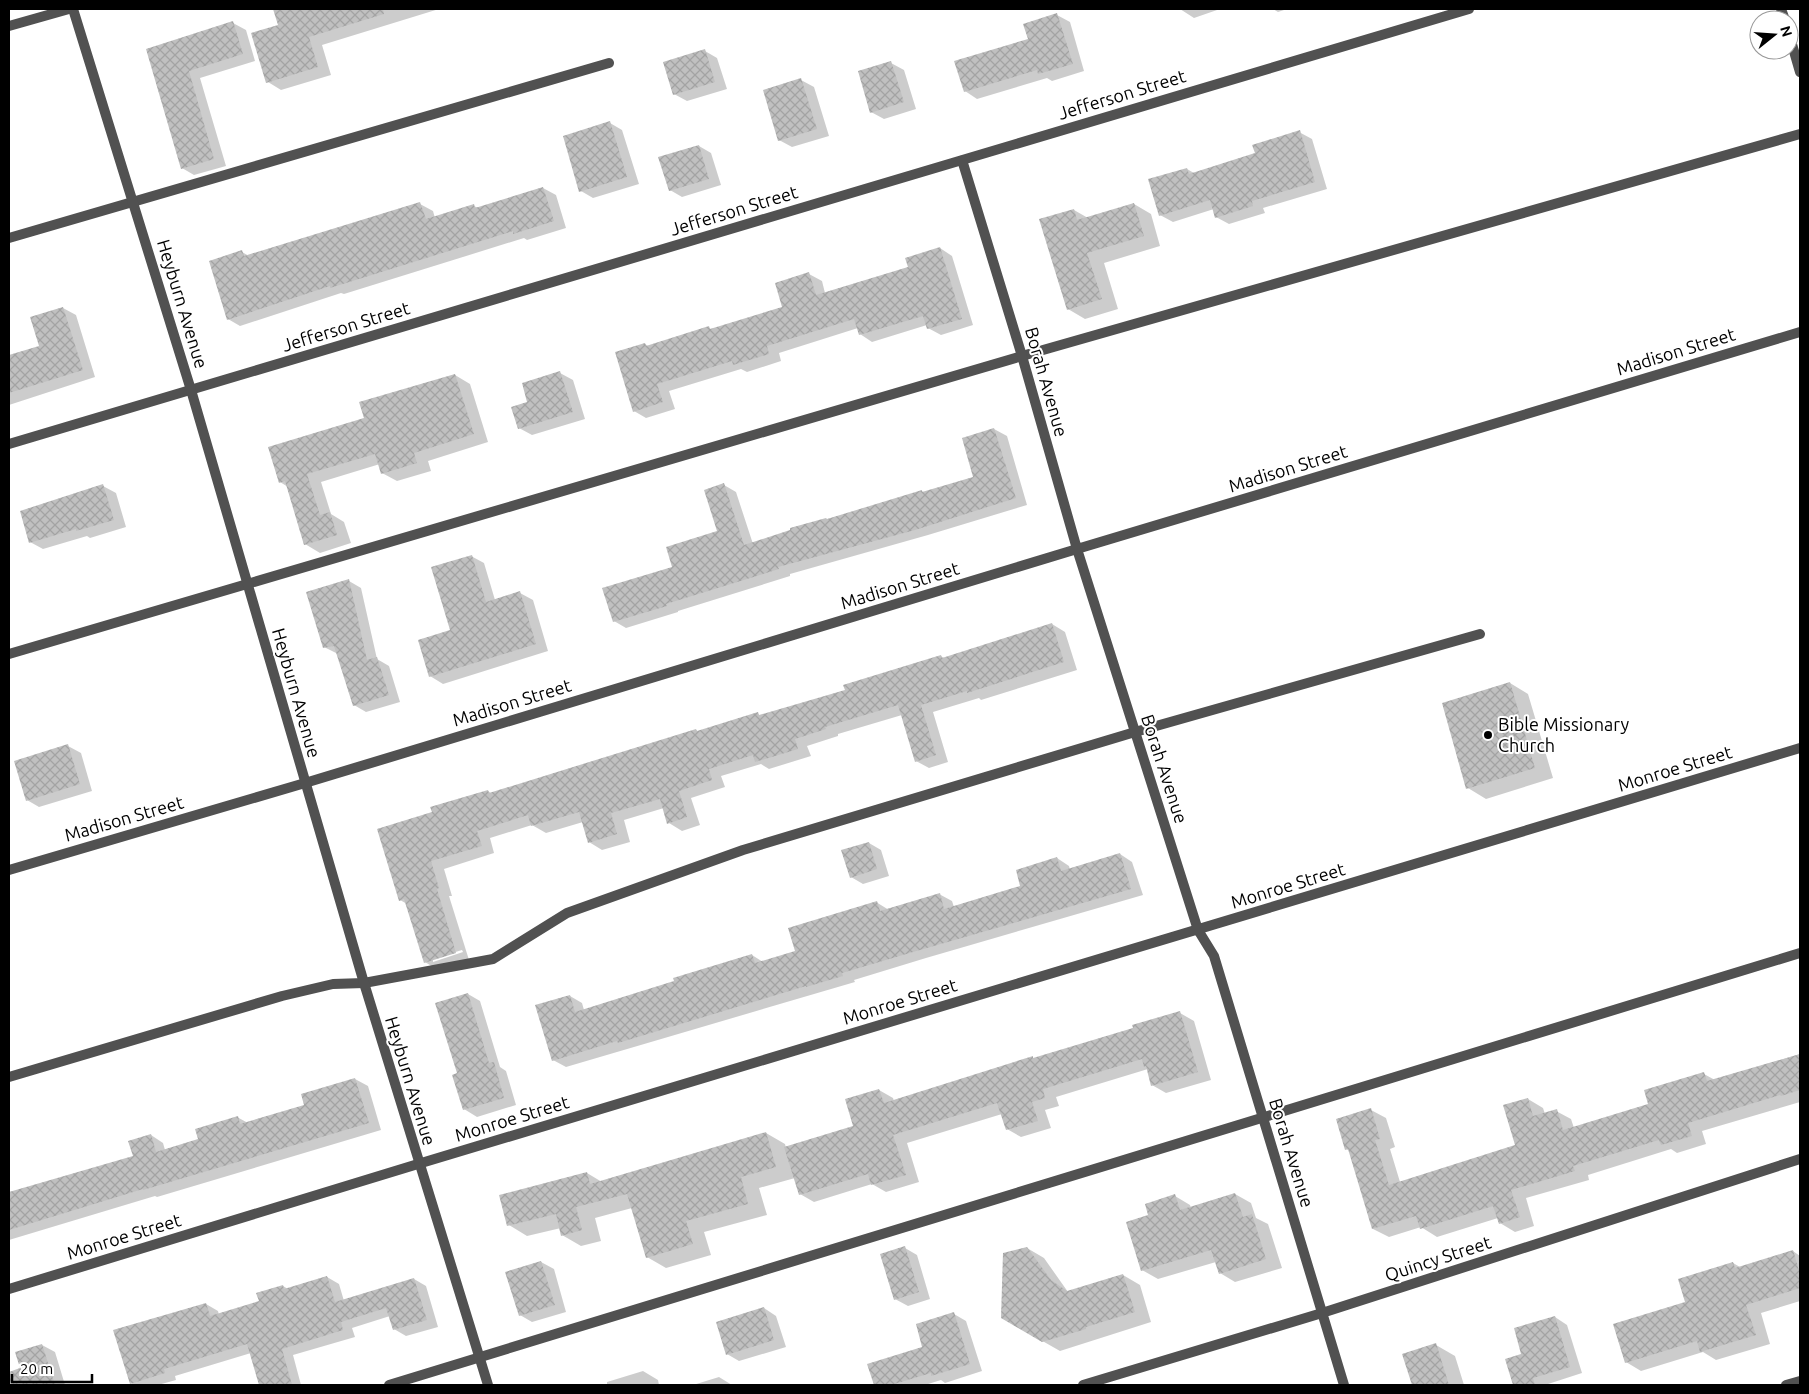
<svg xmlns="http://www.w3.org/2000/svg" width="1809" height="1394" font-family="Ubuntu,sans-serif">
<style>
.shadow{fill:#0003;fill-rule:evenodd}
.building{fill:url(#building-cross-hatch)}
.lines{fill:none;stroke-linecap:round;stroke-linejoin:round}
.service{stroke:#515151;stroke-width:10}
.minor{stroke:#515151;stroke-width:10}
.tertiary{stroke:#515151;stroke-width:10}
.poi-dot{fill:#000;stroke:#fff;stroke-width:2}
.labels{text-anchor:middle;stroke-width:4;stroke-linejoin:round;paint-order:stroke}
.street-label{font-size:18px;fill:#000;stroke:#fff}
.poi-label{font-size:18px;fill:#000;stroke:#fff;text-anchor:start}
</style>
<defs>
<pattern id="building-cross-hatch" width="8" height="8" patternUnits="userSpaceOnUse" patternTransform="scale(1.25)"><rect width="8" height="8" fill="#c0c0c0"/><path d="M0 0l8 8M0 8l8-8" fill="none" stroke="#a3a3a3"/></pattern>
</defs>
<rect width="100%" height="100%" fill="#fff"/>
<path class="shadow" d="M275 9H439L322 45 331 75 281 90 268 82 280 26Z
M1180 9H1220L1194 18Z
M1273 9H1287L1278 12Z
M1057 15 1070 22 1084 71 1052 81 1047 78 977 99 965 91 1029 40Z
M233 23 246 30 255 61 200 78 226 166 194 175 182 168 148 50Z
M705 51 717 58 727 89 687 101 674 94Z
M891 63 904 70 916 109 884 119 871 112Z
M801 80 814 87 829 136 792 147 779 140Z
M610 123 622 130 639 184 593 198 581 191Z
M1299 132 1312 139 1327 189 1263 208 1265 213 1229 224 1216 217 1214 209 1173 222 1160 215 1187 169 1194 173 1257 154Z
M699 146 711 153 721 185 682 197 670 190Z
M543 188 556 195 566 228 527 240 524 238 344 294 341 293 240 326 228 319 242 252 249 256 420 204 433 211 435 218 474 206 478 208Z
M1134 204 1151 214 1160 246 1104 263 1118 309 1085 319 1068 309 1074 210 1088 218Z
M940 248 952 256 973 325 941 335 928 328 927 325 872 342 860 334 858 328 779 353 781 361 747 372 741 369 669 391 675 409 646 418 634 411 645 344 648 346 709 328 713 330 784 308 809 274 822 281 825 293 910 267Z
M63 308 76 315 95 377 9 405V356L40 347Z
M560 373 573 380 585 419 532 435 519 428 529 402Z
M455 375 470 384 488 442 428 461 431 471 397 481 382 473 380 464 321 482 331 514 344 522 351 543 320 553 305 544 288 487 280 482 366 418Z
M994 429 1007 436 1027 505 928 535 790 574V576L678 611V612L626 628 614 621 674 568 719 532 724 485 736 492 753 544 922 491 925 493 975 478Z
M103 486 116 493 126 527 90 538 87 536 43 549 30 542Z
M471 556 484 563 495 600 520 593 533 600 548 651 443 684 430 676 452 631Z
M349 581 361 588 377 659 389 666 400 702 366 712 354 705 338 654 324 647Z
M1052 624 1065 632 1077 670 981 700 979 698 933 712 948 762 929 768 916 761 902 715 838 734V736L807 746 811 756 769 769 761 764 721 776 725 787 691 798 700 825 682 831 669 823 664 808 624 820 630 842 602 850 589 842 583 822 546 833 532 825 490 838 494 853 444 869 452 896H449L469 960 438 970 425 962 407 904 400 900 434 813 488 791 492 794 696 730 699 732 758 714 761 716 846 691 941 656 945 659ZM462 950 463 952 433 962V959Z
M1510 683 1528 694 1553 778 1486 799 1468 788Z
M68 746 81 753 92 791 39 807 27 800Z
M869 843 881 850 889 876 863 884 851 877Z
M1120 854 1132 862 1143 895 926 958 854 980 855 982 566 1067 553 1060 570 996 582 1003 584 1010 676 982 752 955 763 962 796 952 876 902 889 910 939 894 952 901 954 907 1022 886 1057 858 1069 866 1070 870Z
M468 994 480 1001 500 1067 506 1071 516 1105 477 1117 464 1109 458 1074Z
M1180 1013 1194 1021 1211 1080 1166 1093 1152 1085 1148 1069 1056 1097 1059 1106 1045 1110 1051 1128 1021 1137 1007 1129 1002 1114 907 1143 919 1182 886 1192 872 1184 814 1202 800 1194 795 1178 759 1188 767 1215 704 1232 711 1255 666 1268 647 1257 632 1208 595 1218 601 1241 581 1246 562 1235 561 1228 527 1236 509 1225 587 1173 602 1182 766 1133 785 1144 786 1148 855 1127 879 1090 893 1098 894 1101 1134 1029Z
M1800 1054V1102L1702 1131 1706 1144 1677 1153 1671 1149 1588 1175 1589 1180 1526 1198 1534 1226 1515 1232 1500 1223 1498 1218 1437 1237 1421 1227 1389 1237 1373 1229 1350 1151 1346 1149 1371 1110 1386 1118 1395 1147 1390 1149 1400 1182 1516 1146 1528 1099 1543 1108 1545 1114 1556 1111 1571 1119 1574 1128 1650 1105 1704 1074 1715 1080Z
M355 1079 368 1086 381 1130 157 1197 155 1196 9 1240V1193L134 1157 151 1135 163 1143 165 1150 200 1140 237 1117 248 1123 306 1105Z
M1235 1194 1251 1203 1256 1218 1268 1224 1282 1268 1235 1282 1220 1273 1216 1262 1158 1279 1142 1270 1150 1216 1175 1196 1190 1205 1191 1208Z
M905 1248 917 1255 930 1299 908 1306 895 1299Z
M1027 1248 1044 1258 1068 1292 1123 1275 1140 1285 1151 1322 1060 1351 1002 1318Z
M1793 1251 1800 1256V1301L1761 1313 1770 1344 1716 1360 1703 1352 1641 1371 1626 1362 1686 1302 1733 1263 1740 1267Z
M541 1262 554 1269 566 1312 532 1322 520 1315Z
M327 1277 339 1284 344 1301 414 1279 426 1286 438 1327 406 1336 394 1329 390 1316 352 1328 355 1337 293 1355 301 1385H260L251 1353 175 1376 176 1380 158 1385H134L131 1383 206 1304 218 1311 219 1315 260 1302 283 1286 288 1289Z
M764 1308 776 1316 786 1347 739 1361 727 1354Z
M954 1314 966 1321 982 1371 945 1383 941 1380 925 1385H875L869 1364 924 1348Z
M1555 1317 1567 1325 1582 1373 1545 1385H1514L1507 1360 1523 1355Z
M42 1345 55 1352 65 1385H9V1373L21 1369Z
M1436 1345 1455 1356 1464 1385H1413L1404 1355Z
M643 1371 658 1380 659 1385H607V1382Z
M719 1377 732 1385H693Z"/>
<path class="building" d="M273 9H383L384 14 309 37 318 67 266 83 251 33 278 25Z
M1057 13 1073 64 1038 74 1037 70 964 92 954 61 1028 39 1023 24Z
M233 21 243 54 189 71 214 159 181 169 146 49Z
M705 49 715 82 673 95 663 62Z
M891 61 904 102 870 113 858 71Z
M801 78 817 129 778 141 763 90Z
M610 121 627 177 579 192 563 136Z
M1300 130 1315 182 1252 201 1253 206 1215 218 1210 200 1159 216 1148 179 1187 168 1189 174 1255 153 1252 145Z
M699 145 709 179 669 191 658 157Z
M543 187 554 221 513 234V231L330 288V286L227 320 209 261 242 250 244 256 420 202 426 219 474 204 475 208Z
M1134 203 1144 236 1087 253 1102 299 1067 310 1039 219 1074 209 1077 220Z
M940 247 962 319 927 329 923 316 859 335 854 319 767 346 769 354 733 365 732 361 657 384 663 402 633 412 615 352 645 343 646 346 709 326 710 329 782 307 775 283 809 272 816 295 908 267 905 258Z
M63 307 83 370 9 393V355L39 346 30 317Z
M560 371 573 412 518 429 511 407 527 402 522 383Z
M455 374 474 434 414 453 417 463 381 474 375 454 307 474 320 515 330 512 337 535 304 545 285 481 279 483 268 447 364 418 359 402Z
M994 428 1016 498 915 530 778 567 779 569 666 604 667 606 613 622 602 588 672 567 666 547 717 531 704 490 724 483 744 545 790 530V528L826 518 827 519 922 490V492L973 477 962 438Z
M103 484 114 520 76 531V529L29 543 20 511Z
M472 555 486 602 520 591 536 644 429 677 418 640 450 630 431 567Z
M349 579 367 660 377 657 389 695 353 706 334 646 323 648 306 592Z
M1052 623 1064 662 967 693V691L921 705 936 755 915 762 898 705 825 727 826 729 795 739 798 749 755 762 753 755 709 769 712 780 679 791 687 817 667 824 660 799 611 813 617 834 588 843 579 812 531 826 528 815 477 831 482 846 431 861 439 888 437 889 456 953 424 963 404 899 399 901 377 829 432 812 430 807 488 790 489 793 696 729 697 731 758 712 759 715 845 690 843 685 941 655 942 658Z
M1510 682 1535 768 1466 789 1442 703Z
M68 744 80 784 26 801 14 761Z
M869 842 877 869 850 878 841 850Z
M1120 853 1131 889 913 952 842 973 843 976 806 987V986L618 1043 617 1041 552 1061 535 1005 570 995 575 1012 674 981 673 978 752 954 755 963 795 951 788 928 877 901 880 911 940 893 944 909 1020 886 1016 870 1057 857 1061 871Z
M468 993 489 1063 494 1062 504 1098 463 1110 452 1075 457 1073 435 1003Z
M1180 1011 1198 1072 1151 1086 1146 1066 1144 1067 1142 1059 1043 1089 1045 1098 1032 1102 1038 1121 1006 1130 997 1103 893 1135 906 1175 871 1185 868 1174 799 1195 784 1147 853 1126 845 1099 879 1089 884 1103 1033 1056V1058L1133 1028 1132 1025Z
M1800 1054V1090L1781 1096 1780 1095 1688 1123 1692 1136 1661 1145 1659 1140 1573 1166 1575 1171 1511 1190 1520 1217 1499 1224 1493 1206 1420 1229 1416 1216 1372 1229 1348 1149 1345 1150 1336 1119 1371 1108 1380 1139 1375 1140 1389 1185 1515 1145 1503 1105 1528 1098 1533 1116 1557 1109 1563 1130 1648 1104 1644 1090 1704 1072 1707 1081Z
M355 1078 369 1123 143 1190V1189L9 1230V1192L133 1156 128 1141 151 1134 156 1152 198 1139 195 1129 238 1116 240 1124 304 1105 301 1094Z
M766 1132 776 1167 741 1177 748 1204 686 1221 693 1244 646 1258 627 1194 576 1207 582 1230 561 1236 556 1214 507 1226 499 1195 587 1172 590 1184Z
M1235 1193 1243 1217 1252 1214 1266 1259 1219 1274 1211 1250 1141 1271 1126 1222 1148 1215 1145 1204 1175 1194 1180 1210Z
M905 1246 919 1292 894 1300 880 1254Z
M1027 1247 1051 1280 1067 1291 1123 1274 1135 1312 1086 1327V1329L1042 1342 1001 1318 1003 1253Z
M1793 1250 1800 1274V1288L1746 1305 1756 1335 1700 1352 1697 1341 1625 1363 1613 1324 1685 1302 1678 1279 1733 1262 1735 1268Z
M541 1261 555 1305 519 1316 505 1272Z
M327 1276 335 1302 414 1278 427 1320 393 1330 386 1308 341 1322 343 1330 282 1349 292 1385H259L247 1344 164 1369 165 1373 130 1384 113 1330 206 1303 210 1316 259 1301 256 1293 283 1285 284 1289Z
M764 1307 774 1340 726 1355 716 1322Z
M954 1312 970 1364 931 1376V1373L891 1385H874L867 1364 922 1347 916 1324Z
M1555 1316 1570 1367 1533 1378 1535 1385H1513L1505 1359 1521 1354 1514 1328Z
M1436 1343 1449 1385H1412L1402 1354Z
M42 1344 55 1385H9V1372L20 1368 15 1352Z"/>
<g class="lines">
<path class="service" d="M9 238 609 63
M9 654 1022 356 1800 134
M9 1077 282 996 333 984 364 983 493 959 567 913 743 850 1135 732 1480 634
M389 1385 1800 953
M1786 1385 1800 1381"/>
<path class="minor" d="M9 26 69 9
M962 160 1022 356 1077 549 1198 930 1214 956 1344 1385
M9 444 1469 9
M9 870 305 783 1077 549 1800 332
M9 1289 418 1164 1800 748
M1083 1385 1322 1313 1800 1159"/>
<path class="tertiary" d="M73 9 191 390 364 983 488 1385
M1781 9 1785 20
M1789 34 1800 72"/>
</g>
<circle class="poi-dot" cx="1488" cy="735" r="5"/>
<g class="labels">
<g class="street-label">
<text transform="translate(1122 95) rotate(-17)" y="6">Jefferson Street</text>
<text transform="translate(734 211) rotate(-17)" y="6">Jefferson Street</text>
<text transform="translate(182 304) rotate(73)" y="6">Heyburn Avenue</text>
<text transform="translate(346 327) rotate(-17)" y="6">Jefferson Street</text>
<text transform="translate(1676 352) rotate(-17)" y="6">Madison Street</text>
<text transform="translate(1046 382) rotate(74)" y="6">Borah Avenue</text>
<text transform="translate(1288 469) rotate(-17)" y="6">Madison Street</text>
<text transform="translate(900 586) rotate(-17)" y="6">Madison Street</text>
<text transform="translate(296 693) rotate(74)" y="6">Heyburn Avenue</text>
<text transform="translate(512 703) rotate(-17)" y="6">Madison Street</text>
<text transform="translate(1164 769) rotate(72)" y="6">Borah Avenue</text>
<text transform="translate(1675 769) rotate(-17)" y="6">Monroe Street</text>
<text transform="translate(124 819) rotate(-16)" y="6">Madison Street</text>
<text transform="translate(1288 886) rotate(-17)" y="6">Monroe Street</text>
<text transform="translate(900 1002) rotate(-17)" y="6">Monroe Street</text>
<text transform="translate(410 1081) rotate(73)" y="6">Heyburn Avenue</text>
<text transform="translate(512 1119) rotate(-17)" y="6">Monroe Street</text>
<text transform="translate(1291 1153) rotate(73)" y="6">Borah Avenue</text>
<text transform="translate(124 1237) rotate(-17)" y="6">Monroe Street</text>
<text transform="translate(1438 1259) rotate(-18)" y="6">Quincy Street</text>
</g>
<g class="poi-label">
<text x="1498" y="731">Bible Missionary<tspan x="1498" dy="21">Church</tspan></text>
</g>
</g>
<rect width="1809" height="1394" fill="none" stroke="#000000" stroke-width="20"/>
<g transform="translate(1774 35) rotate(73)"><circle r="24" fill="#ffffff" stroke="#999999"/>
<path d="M0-4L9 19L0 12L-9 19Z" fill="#000000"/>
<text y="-8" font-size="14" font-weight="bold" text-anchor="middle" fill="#000000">N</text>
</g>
<path d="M12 1374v8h80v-8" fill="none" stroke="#000000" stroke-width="2.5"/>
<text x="20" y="1374" font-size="15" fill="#000000" stroke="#ffffff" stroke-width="4" paint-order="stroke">20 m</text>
</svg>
